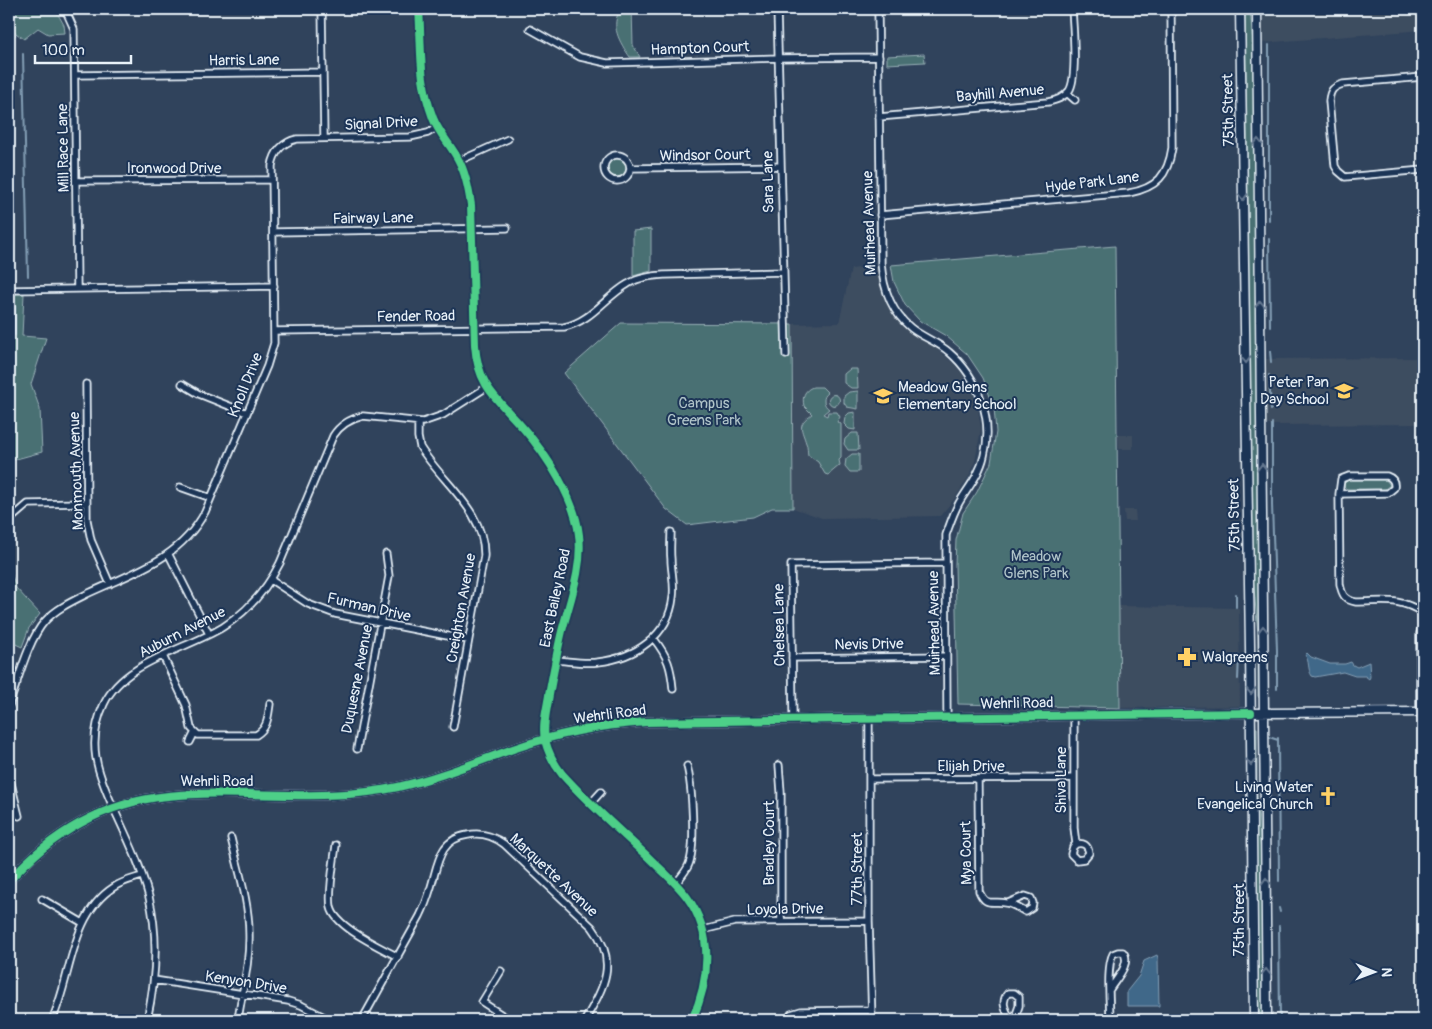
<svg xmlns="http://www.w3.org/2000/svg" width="1432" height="1029" viewBox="0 0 1432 1029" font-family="Pangolin,sans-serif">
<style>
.built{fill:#3e4d60}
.green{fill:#496f73;stroke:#98b0b6}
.water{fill:#416889;stroke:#849fb5}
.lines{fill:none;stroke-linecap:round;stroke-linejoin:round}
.stream{stroke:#849fb5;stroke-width:2}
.minor-casing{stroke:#e8f1f8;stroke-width:9}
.tertiary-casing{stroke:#e8f1f8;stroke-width:11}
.secondary-casing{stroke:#e8f1f8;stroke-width:11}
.minor{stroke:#1d3557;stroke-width:5.5}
.tertiary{stroke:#1d3557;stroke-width:7}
.secondary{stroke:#1d3557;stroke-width:8}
.cycleway-casing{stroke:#1d3557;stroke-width:11}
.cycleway{stroke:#4dcf88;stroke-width:8}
.oneway{stroke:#64778f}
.labels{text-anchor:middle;stroke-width:4;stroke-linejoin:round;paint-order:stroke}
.street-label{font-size:15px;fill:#e8f1f8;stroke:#1d3557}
.poi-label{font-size:15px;fill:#e8f1f8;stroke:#1d3557;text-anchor:end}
.park-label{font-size:15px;fill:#b0c4c9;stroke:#1d3557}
</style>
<rect width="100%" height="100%" fill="#30435c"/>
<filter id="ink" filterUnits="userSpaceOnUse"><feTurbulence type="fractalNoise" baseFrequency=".02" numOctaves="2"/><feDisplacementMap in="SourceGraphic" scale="10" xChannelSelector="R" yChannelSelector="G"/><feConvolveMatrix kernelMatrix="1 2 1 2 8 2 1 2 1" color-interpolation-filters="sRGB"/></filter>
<g filter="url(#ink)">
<path class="built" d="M1262 9H1423V30L1261 43Z
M877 266 882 289 892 310 909 331 937 349 954 364 963 375 977 402 981 429 975 461 969 476 955 498 940 516 822 518 793 508 792 324 839 323 851 269Z
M1423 358V424L1266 425 1264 359Z
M1118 435H1133V449H1119Z
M1124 510H1135L1136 521H1125Z
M1118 606 1239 608 1240 706 1120 708Z"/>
<path class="green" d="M9 9H55L64 25 65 33 48 34 38 28 24 39 9 28Z
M621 9H632L633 45 640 57H630C620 43 609 25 621 9Z
M1245 9H1250L1253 43 1260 698H1259L1258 696V635L1253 575Z
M924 54 925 62 887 64V56Z
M608 168a9 9 0 1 1 18 0a9 9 0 1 1-18 0Z
M651 229V271L633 276V231Z
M1115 246 1120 708 958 704 955 564 956 540 963 513 977 492 991 463 996 432 994 407 983 378 967 354 946 336 920 321 905 305 894 282 891 265Z
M9 294H24L22 336 46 338 31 384 40 409 42 452 9 461Z
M621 323 792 324 793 508H772L753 517 687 525 666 509 564 373Z
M850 369H857L858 388H851L844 383V374Z
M813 387H822L828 393C822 397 823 405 829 409L823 414 827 416 828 412H837L840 417 837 422 841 424V458L839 460 840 465 828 475 825 474 818 462 808 455C807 451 808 446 806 443 802 429 796 425 812 414L804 406C802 397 804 390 813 387Z
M858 391V409L847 407 844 403V396L849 392Z
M828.5 400a5.5 5.5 0 1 1 11 0a5.5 5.5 0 1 1-11 0Z
M855 412V430L849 429 844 424 845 417 849 413Z
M852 433H858L859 450H848L844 444 845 439Z
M852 454H859V472H850L845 466 846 459Z
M1348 480H1386L1390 485 1385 489H1347L1344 487V484Z
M9 572H11L16 588 40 614 29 628 22 647 9 641Z
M1255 728H1257V796L1261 854 1263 1020H1260L1257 984Z"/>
<path class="water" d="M1307 653 1311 657 1330 664H1345L1351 662 1353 665 1357 667 1369 662 1370 677 1369 679 1365 676H1355L1343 672 1315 677 1312 676C1307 669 1310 661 1305 655Z
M1157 955 1158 958 1159 1006H1127V991L1139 976 1144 961Z"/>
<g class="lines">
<path class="stream" d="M9 31 15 35
M1269 45V220
M23 54 28 276
M1269 239 1270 326
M15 307V335
M1270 351 1271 362
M1269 375 1271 410
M1272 423V505L1277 650V689
M1236 594V607
M1238 679 1239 656
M1269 737 1278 740
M1278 738 1279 881
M1279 908 1280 912
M1279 926 1280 1020"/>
<g class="minor-casing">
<path id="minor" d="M65 9 74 29 77 289
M322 9 324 138
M419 9C422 50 418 78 433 118 439 134 452 146 459 161 466 174 469 191 471 205L475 345C478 388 498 399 523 428 547 455 575 499 579 535 583 567 570 600 562 631 557 652 553 674 549 695 547 709 542 725 545 740 548 752 554 764 562 774 588 803 618 829 647 856 660 869 676 882 687 897 714 934 710 980 692 1020
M777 9 786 355
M878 9 881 263C883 287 891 312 911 328 922 337 938 342 949 352 978 377 994 419 984 456 980 474 968 488 959 503 953 514 950 524 946 535L947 717
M530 29 580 57 607 63 778 58 879 57
M75 75 323 72
M1423 77 1343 84C1333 87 1330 90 1329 101L1335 166 1338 171 1345 177 1423 170
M1067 93 1075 100
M879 117 1048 102C1057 100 1063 98 1069 91 1078 78 1073 26 1072 9
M604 168a13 13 0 1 1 26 0a13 13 0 1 1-26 0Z
M459 161 508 139
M630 168 780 166
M76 181 272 180
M880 215 1129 193C1157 188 1168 175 1172 148L1171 9
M273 232 507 228
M9 290 274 286
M274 331 564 327C592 321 605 297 628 284 639 277 653 276 665 275L783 272
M86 384 87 520 91 540 110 584
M182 384 199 394 247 413
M418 423V437L420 447C442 483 485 510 484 556L453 727
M180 487 211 498
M1339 494 1388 493 1394 488C1395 482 1393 478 1387 476H1349L1341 479 1339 494 1340 584C1342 595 1345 600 1356 602 1384 602 1399 597 1423 613
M13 517 28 504 86 503
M169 555 209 634
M271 580 308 604 335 614 468 640
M654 639C668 657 671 667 673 689
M163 656 186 705 191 728 198 735H256C268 728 268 717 270 704
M792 658 946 656
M556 660C570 661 584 664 598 662 635 658 669 636 673 597 675 584 671 571 671 559 670 550 671 541 671 532
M9 680 17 683
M9 705C18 681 28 640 45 621 57 608 73 601 89 593 134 572 180 559 205 512L267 366 274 343 272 166C274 152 283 142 297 139L410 137 428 133 438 127
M1420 712V633L1423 621
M1074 716V828L1076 844 1073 847 1071 854 1077 860 1084 859 1089 853C1088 845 1083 842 1076 844
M869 718V921L872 1020
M793 719 791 565 945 563
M190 742 194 734
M357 749 389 576 386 554
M779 765 781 792V921
M9 775 19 816
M869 779 1074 778
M978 779 979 891C986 908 992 900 1006 903 1013 904 1020 909 1026 912L1032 908 1033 903 1031 898 1025 896 1008 903
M591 803 601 792
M231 838C238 869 249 901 249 933 250 962 242 992 238 1020
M336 845C334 862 328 892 331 907 335 927 380 947 398 957
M675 884C680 878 686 872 689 864 696 846 692 785 687 766
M42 899 83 923
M703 930 735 922 869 921
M501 971 482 1002 510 1020
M154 980 288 1001 301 1005 330 1020
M1110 989C1116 979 1132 963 1123 952H1118L1113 954C1106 966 1110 1004 1110 1020
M9 1015 13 1020
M52 1020C72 977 70 915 114 887 123 881 133 879 142 876
M147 1020C156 979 159 938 149 897 141 866 127 837 114 809 97 772 86 743 104 704 124 661 186 650 223 627 248 611 267 589 280 563L333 436C340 425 350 419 363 416L423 422 443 415 487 387
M362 1020 420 916C425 906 428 897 431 887 438 864 439 839 468 835 482 832 493 836 504 844L592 927C619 962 604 987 585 1020
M788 1020 791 1014 801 1011 871 1010
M1011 1020C1006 1011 1000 1002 1008 993H1014L1019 997V1006L1014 1020"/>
</g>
<g class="tertiary-casing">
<path id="tertiary" d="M9 881C50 834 105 802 168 796 245 788 320 804 398 787 438 778 474 763 513 749 556 734 600 725 646 722L1251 713"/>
</g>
<g class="secondary-casing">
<path id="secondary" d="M1240 9 1250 646 1254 1020
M1257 9 1267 1020
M1251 713 1423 712"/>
</g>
<use href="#minor" class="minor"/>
<use href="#tertiary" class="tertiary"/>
<use href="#secondary" class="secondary"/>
<g class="cycleway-casing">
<path id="cycleway" d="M419 9C422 50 418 78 433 118 439 134 452 146 459 161 466 174 469 191 471 205L475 345C478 388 498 399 523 428 547 455 575 499 579 535 583 567 570 600 562 631 557 652 553 674 549 695 547 709 542 725 545 740 548 752 554 764 562 774 588 803 618 829 647 856 660 869 676 882 687 897 714 934 710 980 692 1020
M9 881C50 834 105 802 168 796 245 788 320 804 398 787 438 778 474 763 513 749 556 734 600 725 646 722L1251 713"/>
</g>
<use href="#cycleway" class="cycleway"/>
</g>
<defs><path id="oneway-chevron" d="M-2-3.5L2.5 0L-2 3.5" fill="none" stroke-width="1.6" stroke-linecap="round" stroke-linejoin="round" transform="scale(1.25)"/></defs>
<g class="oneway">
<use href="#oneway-chevron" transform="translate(1258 142) rotate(-91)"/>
<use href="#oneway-chevron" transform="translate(1243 197) rotate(89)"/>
<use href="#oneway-chevron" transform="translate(1260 304) rotate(-91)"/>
<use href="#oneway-chevron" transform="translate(1246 360) rotate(89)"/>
<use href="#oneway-chevron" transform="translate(1262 467) rotate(-91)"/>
<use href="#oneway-chevron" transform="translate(1263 629) rotate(-91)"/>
<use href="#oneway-chevron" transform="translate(1251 691) rotate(89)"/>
<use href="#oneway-chevron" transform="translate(1251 762) rotate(89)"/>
<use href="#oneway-chevron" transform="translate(1266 881) rotate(-91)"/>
<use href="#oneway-chevron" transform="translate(1266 972) rotate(-90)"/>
</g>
</g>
<defs>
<g id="school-bare" transform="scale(1.5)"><path d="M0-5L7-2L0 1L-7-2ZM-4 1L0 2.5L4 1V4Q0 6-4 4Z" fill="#ffd166" stroke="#1d3557" stroke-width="2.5" paint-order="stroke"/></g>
<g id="pharmacy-bare" transform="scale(1.5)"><path d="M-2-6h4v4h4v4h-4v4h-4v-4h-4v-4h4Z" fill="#ffd166" stroke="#1d3557" stroke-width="2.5" paint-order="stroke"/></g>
<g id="church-bare" transform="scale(1.5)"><path d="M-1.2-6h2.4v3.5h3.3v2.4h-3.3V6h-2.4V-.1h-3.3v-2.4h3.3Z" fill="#ffd166" stroke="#1d3557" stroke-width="2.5" paint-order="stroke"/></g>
</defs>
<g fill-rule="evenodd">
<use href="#school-bare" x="1344" y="391"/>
<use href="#school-bare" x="883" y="396"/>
<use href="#pharmacy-bare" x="1187" y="657"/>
<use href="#church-bare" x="1328" y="796"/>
</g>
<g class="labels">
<g class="street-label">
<text transform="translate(700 48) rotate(-2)" y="5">Hampton Court</text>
<text transform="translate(244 60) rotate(-1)" y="5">Harris Lane</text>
<text transform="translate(1000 93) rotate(-5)" y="5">Bayhill Avenue</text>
<text transform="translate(1228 110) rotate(-91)" y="5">75th Street</text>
<text transform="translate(381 123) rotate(-3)" y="5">Signal Drive</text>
<text transform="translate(63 148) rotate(-91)" y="5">Mill Race Lane</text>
<text transform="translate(705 155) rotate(-1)" y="5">Windsor Court</text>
<text x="174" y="173">Ironwood Drive</text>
<text transform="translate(768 182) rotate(-91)" y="5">Sara Lane</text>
<text transform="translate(1092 182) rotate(-7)" y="5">Hyde Park Lane</text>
<text transform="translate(373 218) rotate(-1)" y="5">Fairway Lane</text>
<text transform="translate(869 223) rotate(-92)" y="5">Muirhead Avenue</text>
<text transform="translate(416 316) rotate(-1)" y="5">Fender Road</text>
<text transform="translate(245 385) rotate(-68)" y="5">Knoll Drive</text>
<text transform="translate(76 471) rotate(-92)" y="5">Monmouth Avenue</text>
<text transform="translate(1234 515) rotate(-91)" y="5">75th Street</text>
<text transform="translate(555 598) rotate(-78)" y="5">East Bailey Road</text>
<text transform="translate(369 607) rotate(13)" y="5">Furman Drive</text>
<text transform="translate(461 608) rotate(-80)" y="5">Creighton Avenue</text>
<text transform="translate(934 623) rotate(-91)" y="5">Muirhead Avenue</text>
<text transform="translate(779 625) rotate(-91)" y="5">Chelsea Lane</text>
<text transform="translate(182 632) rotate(-27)" y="5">Auburn Avenue</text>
<text transform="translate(869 644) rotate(-1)" y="5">Nevis Drive</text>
<text transform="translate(357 679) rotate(-79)" y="5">Duquesne Avenue</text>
<text transform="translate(1017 703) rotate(-1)" y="5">Wehrli Road</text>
<text transform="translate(610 714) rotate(-7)" y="5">Wehrli Road</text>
<text x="971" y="771">Elijah Drive</text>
<text transform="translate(1061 780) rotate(-90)" y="5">Shiva Lane</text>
<text x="217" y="786">Wehrli Road</text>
<text transform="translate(769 843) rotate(-90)" y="5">Bradley Court</text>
<text transform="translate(966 853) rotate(-91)" y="5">Mya Court</text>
<text transform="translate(857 869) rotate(-90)" y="5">77th Street</text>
<text transform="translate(554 875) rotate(43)" y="5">Marquette Avenue</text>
<text transform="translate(785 909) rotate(-1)" y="5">Loyola Drive</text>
<text transform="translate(1239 920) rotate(-90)" y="5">75th Street</text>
<text transform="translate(246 982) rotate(9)" y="5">Kenyon Drive</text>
</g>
<g class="poi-label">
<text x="1329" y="387">Peter Pan<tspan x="1329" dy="17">Day School</tspan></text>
<text x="898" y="392" text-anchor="start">Meadow Glens<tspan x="898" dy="17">Elementary School</tspan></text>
<text x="1202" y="662" text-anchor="start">Walgreens</text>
<text x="1313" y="792">Living Water<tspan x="1313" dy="17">Evangelical Church</tspan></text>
</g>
<g class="park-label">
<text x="704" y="408">Campus<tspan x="704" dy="17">Greens Park</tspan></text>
<text x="1036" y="561">Meadow<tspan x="1036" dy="17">Glens Park</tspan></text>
</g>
</g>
<rect width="1432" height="1029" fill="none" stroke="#1d3557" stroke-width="30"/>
<rect x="15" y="15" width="1402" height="999" fill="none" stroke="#e8f1f8" stroke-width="2" filter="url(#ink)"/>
<g transform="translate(1374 972) rotate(91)" stroke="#1d3557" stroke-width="4" paint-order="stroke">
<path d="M0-4L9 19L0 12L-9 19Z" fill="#e8f1f8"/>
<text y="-8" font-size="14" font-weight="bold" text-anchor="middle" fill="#e8f1f8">N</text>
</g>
<path d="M35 55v8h96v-8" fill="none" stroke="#e8f1f8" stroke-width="2.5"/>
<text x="42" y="55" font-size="15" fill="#e8f1f8" stroke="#1d3557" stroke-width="4" paint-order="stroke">100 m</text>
</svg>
